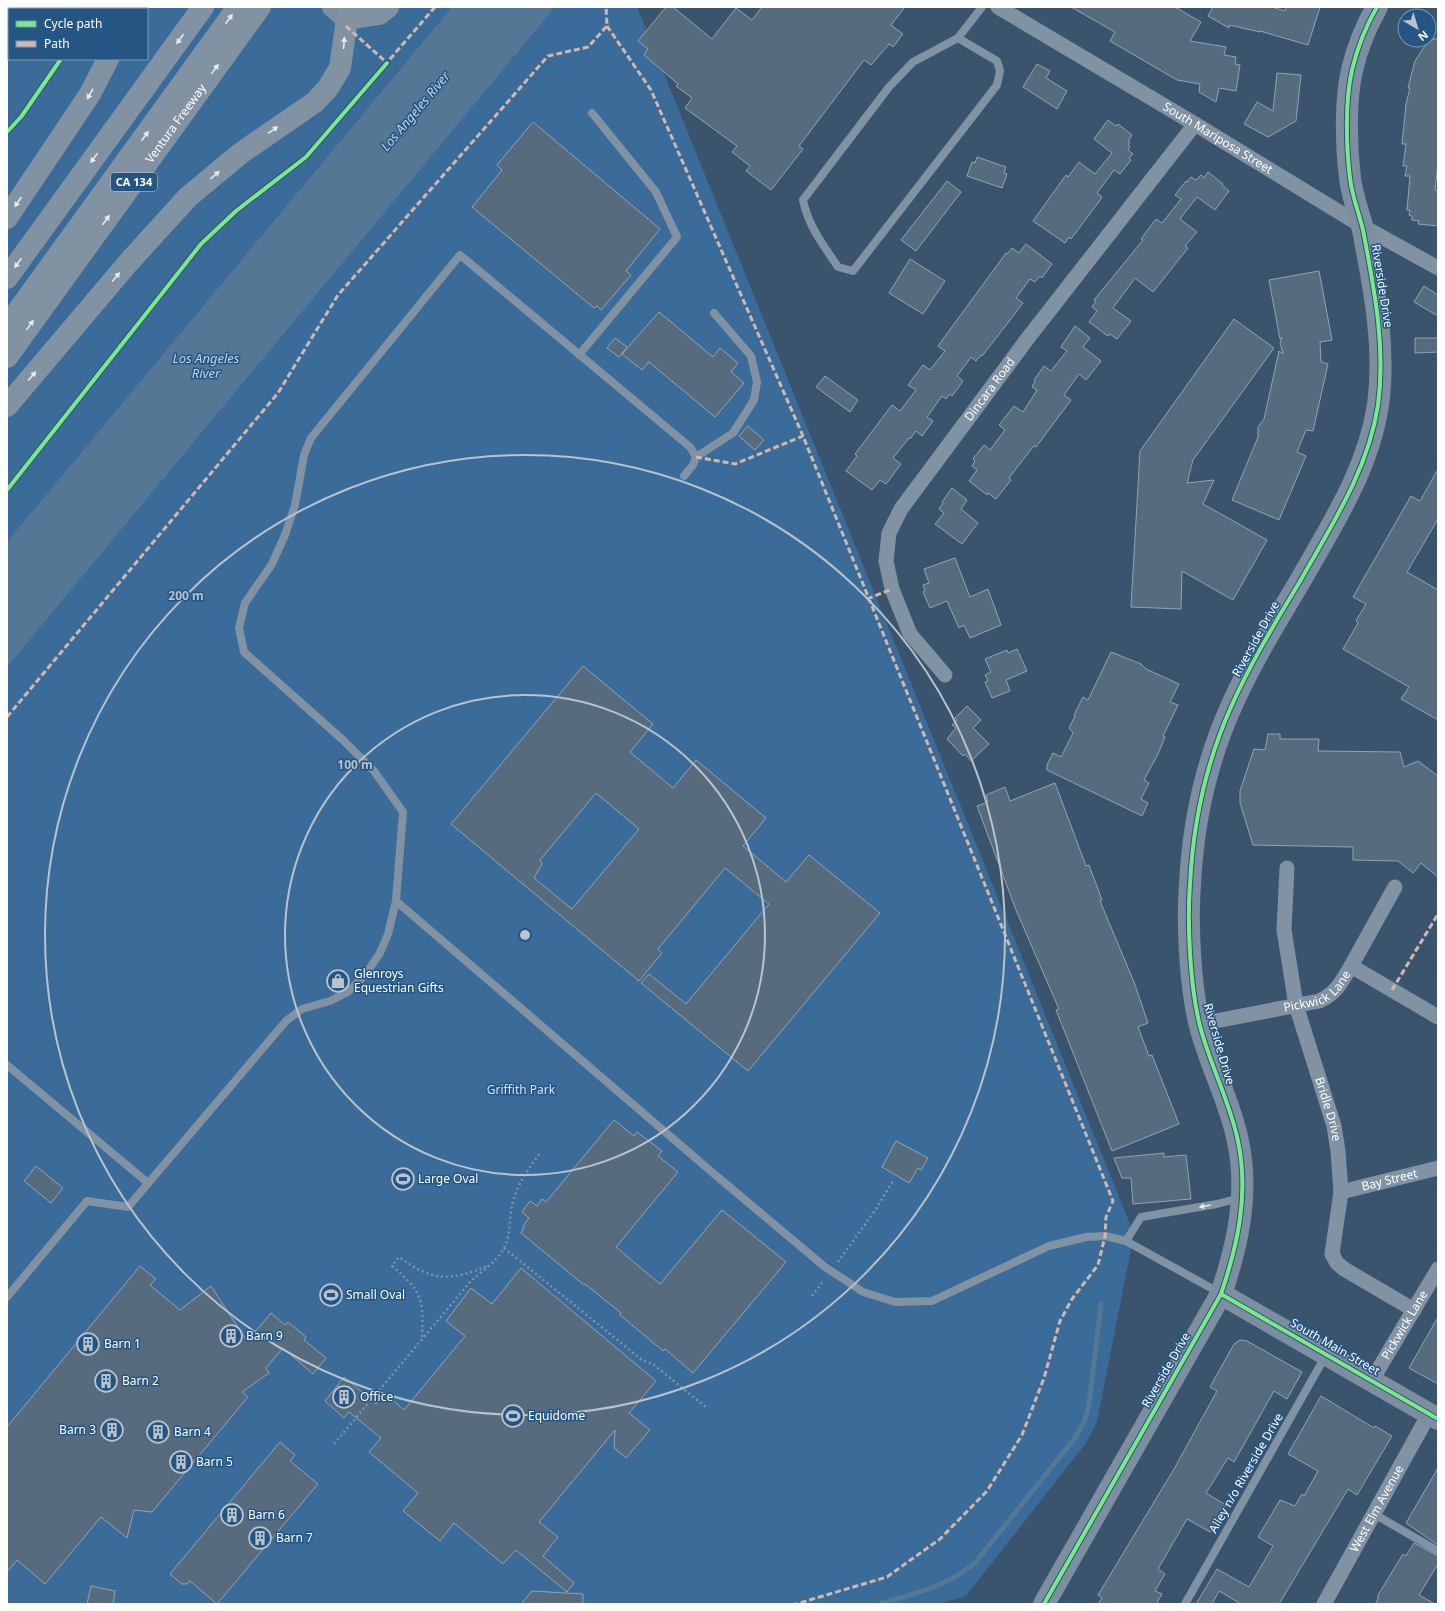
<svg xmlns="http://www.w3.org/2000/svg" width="1445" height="1611" viewBox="0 0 1445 1611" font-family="'Noto Sans',sans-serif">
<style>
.green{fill:#3a6b99;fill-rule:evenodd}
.water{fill:#557796}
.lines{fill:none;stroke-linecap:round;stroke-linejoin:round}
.stream{stroke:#557796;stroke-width:5}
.building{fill:#566b7e;stroke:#94a3b2;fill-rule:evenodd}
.path{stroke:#8192a3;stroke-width:2.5;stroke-dasharray:2 3;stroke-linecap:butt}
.lane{stroke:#8192a3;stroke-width:8}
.street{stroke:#8192a3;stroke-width:15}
.secondary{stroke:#7c8e9f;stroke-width:22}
.highway{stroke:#8192a3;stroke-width:22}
.quiet{stroke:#d1b7ad;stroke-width:3;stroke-dasharray:6 3;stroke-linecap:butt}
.cycleway-casing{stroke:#255583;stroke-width:6}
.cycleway{stroke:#7ce984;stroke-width:4}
.oneway{fill:#e6e9ed}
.ring{fill:none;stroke:#bac3cc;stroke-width:2}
.labels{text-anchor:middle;stroke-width:3;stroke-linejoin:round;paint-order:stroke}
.shield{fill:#255583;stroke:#beccda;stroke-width:1}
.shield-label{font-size:11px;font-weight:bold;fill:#fff}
.street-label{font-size:12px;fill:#fff;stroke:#255583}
.poi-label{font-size:12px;fill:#fff;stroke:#255583;text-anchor:start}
.park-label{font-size:12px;fill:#d1e4f6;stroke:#255583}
.water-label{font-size:13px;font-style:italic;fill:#b9d6ef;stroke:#255583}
.centre{fill:#bac3cc;stroke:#255583;stroke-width:2}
.ring-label{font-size:12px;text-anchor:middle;font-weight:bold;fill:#bac3cc;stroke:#255583;stroke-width:3;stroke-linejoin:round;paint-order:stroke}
</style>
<rect width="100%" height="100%" fill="#3b546d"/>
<path class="green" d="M7 7H637L1134 1234 1097 1422 1086 1443 966 1596 938 1604H7ZM9 9H147V59H9Z"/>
<path class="water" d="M452 7H555L7 667V542Z"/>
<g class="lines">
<path class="stream" d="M880 1604C915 1593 946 1587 975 1563L1075 1438 1085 1420 1089 1404 1101 1304"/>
</g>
<path class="building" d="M666 7H673L712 39 736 8 752 20 762 7H905L891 25 903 34 893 47 889 44 871 65 864 60 799 146 803 149 771 190 746 171 750 166 732 152 737 146 685 108 692 98 676 86 678 84 644 55 648 49 638 41Z
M1071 7H1175L1201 22 1190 41 1226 47 1224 55 1236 57 1235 64 1240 65 1236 91 1219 88 1216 102 1199 92 1200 84 1177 80 1110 41 1115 32Z
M1213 7H1272L1285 11 1286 7H1320L1308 45 1260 31V32L1229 25V28L1208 16Z
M1438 38V163L1435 190 1438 191V226L1418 224 1419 221 1412 220V216L1409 215 1410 210H1407L1410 176H1405L1407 166H1403L1406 144H1402L1406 104 1410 88H1408L1415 61 1428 41Z
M1037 64 1050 71 1046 78 1067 91 1057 109 1023 87Z
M1277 73 1301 75 1296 121 1268 137 1244 124 1257 102 1273 111Z
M1108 120 1116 126 1118 124 1132 135 1128 141 1130 142 1128 145 1130 147 1128 150 1133 154 1129 158 1131 160 1120 174 1114 170 1097 193 1102 197 1098 203 1071 239 1069 237 1065 243 1033 221 1066 175 1068 177 1079 162 1095 174 1112 153 1094 139Z
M533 122 660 229 626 271 631 275 601 310 597 306 594 308 472 207 502 170 497 165Z
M977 157 1006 167 1004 173 1007 174 1002 188 967 176 972 162 975 163Z
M1208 172 1223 184 1222 185 1229 191 1215 210 1197 197 1180 219 1197 232 1185 246 1188 248 1153 292 1135 278 1113 308 1131 321 1117 339 1110 334 1108 336 1089 322 1097 311 1092 307 1096 301 1094 300 1143 240 1141 239 1156 219 1162 223 1181 199 1175 195 1186 181 1187 182 1191 177 1196 180 1201 175 1204 178Z
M947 181 961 192 916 251 901 240Z
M1026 244 1052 264 1042 278 1040 276 1035 282 1030 279 1016 298 1023 303 1007 324 982 356 981 355 976 361 971 357 957 376 963 381 952 396 950 394 946 399 942 396 927 417 933 421 922 436 916 431 910 439 909 438 893 458 901 464 886 484 880 480 872 490 846 471 857 456 855 454 892 405 900 411 916 390 908 385 923 365 930 370 945 351 938 346 1006 253 1007 254 1012 248 1019 253Z
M910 259 945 281 923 314 889 293Z
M1319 271 1332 340 1320 342 1321 362 1328 364 1313 431 1306 430 1297 452 1306 456 1279 520 1232 500 1258 437V427L1264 419 1279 351 1283 354 1280 342 1282 337 1280 339 1269 280Z
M1424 286 1438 295V316L1414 302Z
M659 312 713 357 720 348 738 363 731 372 744 383 715 417 649 362 642 370 622 354Z
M1234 319 1274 348 1193 460 1187 483 1214 480 1203 504 1267 540 1233 600 1182 571 1181 609 1131 607 1140 451Z
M1075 326 1090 338 1083 347 1101 361 1086 380 1079 374 1064 395 1071 400 1036 447 1034 446 1029 452 1009 478 1011 480 996 499 988 493 987 495 969 481 977 470 972 466 975 461 973 459 984 445 990 450 1005 430 999 425 1014 406 1023 412 1037 390 1032 387 1035 381 1034 380 1044 366 1051 371 1067 351 1061 347Z
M615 338 627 347 619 357 607 348Z
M1415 338H1438V352L1415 353Z
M825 376 858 400 850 412 816 387Z
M748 426 764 440 755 450 739 436Z
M1438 469V519L1407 572 1438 590V720L1401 699 1409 687 1343 649 1358 623 1356 621 1366 604 1353 597 1411 496 1420 501Z
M952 488 967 500 961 509 978 523 962 544 935 524 944 513 939 509 943 503 942 502Z
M955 558 970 597 988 589 1001 625 970 638 964 625 959 628 947 601 930 608 923 592 925 591 923 585 929 583 924 569Z
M1017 649 1027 671 1006 680 1010 691 992 698 985 682 988 681 985 675 991 672 985 659 1007 650 1008 653Z
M1111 652 1141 664 1146 669 1179 684 1170 702 1178 705 1163 736 1165 737 1158 754 1144 780 1149 783 1141 799 1148 803 1142 816 1047 770V765L1053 753 1061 757 1073 733 1069 728 1075 716 1074 715 1083 697 1088 700Z
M583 666 653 724 630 752 673 788 696 760 766 818 743 846 786 882 809 855 880 913 748 1071 641 983 649 974 686 1004 769 904 725 868 658 949 662 953 639 981 451 824ZM596 793 639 829 572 909 534 878 542 864 540 860Z
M967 706 981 720 973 728 989 744 971 761 965 754 963 756 947 739 956 728 952 725 957 720 955 718Z
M1268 734H1280V739H1319L1318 751 1400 752 1404 767 1418 761 1438 776V877L1421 863 1413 873 1398 861 1353 860V847L1253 845 1240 803V791L1254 749 1265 750Z
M1055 783 1086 866 1089 865 1102 900 1100 901 1134 982 1148 1023 1138 1027 1149 1056 1152 1055 1179 1124 1112 1151 1056 1010 1059 1009 1016 910 977 806 988 802 986 795 1005 787 1010 801Z
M614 1120 634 1136 637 1132 662 1151 658 1156 678 1172 616 1247 660 1284 722 1210 786 1262 693 1373 665 1349 663 1351 620 1315 621 1313 585 1284 584 1285 521 1233 524 1227 523 1226 529 1218 522 1212 530 1201 537 1206 542 1199 546 1202Z
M896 1141 928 1158 921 1170 918 1168 909 1183 882 1167Z
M1164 1153V1157L1186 1155 1191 1199 1133 1204 1131 1178H1122L1114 1158Z
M36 1166 63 1188 51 1203 24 1181Z
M140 1266 156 1279 150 1285 180 1310 211 1286 247 1341 271 1313 285 1325 288 1322 306 1337 304 1340 326 1358 313 1374 283 1348 266 1368 269 1373 242 1392 248 1397 152 1512 134 1510 127 1538 101 1517 45 1584 17 1560 7 1572V1427Z
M521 1268 656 1381 629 1413 650 1430 626 1458 614 1448 615 1430 539 1522 558 1537 543 1556 574 1583 567 1592 516 1550 503 1564 454 1523 440 1541 403 1511 418 1493 369 1452 381 1438 349 1412 344 1418 325 1401 344 1377 376 1404 385 1393 404 1410 465 1336 446 1321 471 1288 492 1304Z
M1438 1317V1384L1409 1368Z
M1240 1340 1247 1341 1302 1372 1287 1399 1274 1391 1234 1462 1228 1458 1206 1493 1226 1505 1210 1532 1187 1519 1158 1569 1165 1574 1155 1591 1162 1594 1156 1604H1098L1102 1598 1098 1595 1174 1469 1217 1391 1210 1387 1234 1344Z
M1321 1396 1374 1428 1375 1426 1392 1436 1357 1495 1348 1489 1279 1604H1241L1219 1591 1212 1604H1196L1217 1569 1249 1587 1273 1546 1258 1537 1280 1500 1295 1506 1302 1494 1304 1496 1318 1471 1288 1454Z
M280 1442 295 1455 290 1461 318 1484 217 1604 190 1581 187 1584H182L170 1574Z
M1438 1468V1545L1406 1523Z
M1414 1543 1438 1556V1564L1419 1595 1435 1604H1375L1378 1599V1595L1403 1554 1406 1556Z
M91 1586 115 1591 113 1604H87Z
M532 1591 583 1594V1604H521Z"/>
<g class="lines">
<path class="path" d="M504 1248 642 1360 654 1365 707 1408
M838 1262 876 1209 894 1179
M812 1296 824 1280
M422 1337C424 1299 421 1290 392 1266L399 1257C432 1281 449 1282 487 1266
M334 1444 471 1281C482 1271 497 1261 504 1248 511 1235 509 1219 512 1206 516 1185 529 1168 541 1152"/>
<path class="lane" d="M958 38 997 61 1000 71 997 85 853 271 838 267C824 246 808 226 803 200L889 87 913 62 958 38 982 7
M579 355 677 237 656 192 592 113
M696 457 733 433 754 400 757 382 751 356 714 313
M684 476 693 465 696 457 690 447 460 255 311 438 304 455 295 505 285 535 272 564 245 603 239 628 244 652 344 741 374 771 403 812 396 901 713 1173 825 1267 863 1292 895 1302 932 1301 1049 1246 1086 1237 1105 1236 1126 1241 1220 1293
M7 1065 148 1183
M1126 1241 1141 1217 1217 1204 1240 1198
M7 1297 87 1201 128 1207 286 1021 302 1009 330 1001 348 992 365 975 380 953 388 934 396 901
M1374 1514 1438 1551
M1185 1604 1326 1355"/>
<g class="street">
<path id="s1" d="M998 7 1195 124 1362 226 1438 268"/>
<path id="s2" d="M945 675 910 634 892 589 886 561 889 533 901 509 1028 338 1195 124"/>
<path id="s3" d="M1287 868 1284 930 1296 1005 1334 1126 1338 1151 1341 1192 1332 1254 1337 1263 1344 1269 1414 1310"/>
<path d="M1351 966 1395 887"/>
<path id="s4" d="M1200 1024 1319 1001C1336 994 1342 981 1351 966L1438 1017"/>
<path id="s5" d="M1341 1192 1438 1168"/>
<path id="s6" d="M1372 1380 1438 1269"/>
<path id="s7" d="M1324 1604 1429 1414"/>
</g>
<path class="secondary" d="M333 7 347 19
M1221 1294 1438 1419
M1044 1604 1221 1294C1238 1244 1249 1194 1238 1141 1230 1102 1210 1065 1200 1026 1190 987 1187 924 1190 884 1193 824 1206 763 1231 707 1250 664 1275 623 1299 583 1331 526 1368 471 1378 405 1386 346 1374 288 1363 230 1359 213 1352 196 1350 178 1346 146 1345 101 1352 70 1357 49 1366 26 1377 7"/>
<g class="highway">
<path d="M131 9V7"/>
<path d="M7 218 90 94 108 59"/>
<path d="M7 278 203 7"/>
<path d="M7 326 238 7"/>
<path id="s8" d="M7 357 260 7"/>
<path d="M7 406 128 263 188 197 241 153 315 102 328 88 340 68 347 19 379 14 388 7"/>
</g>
<path class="quiet" d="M90 9 91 7
M346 26 387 63
M607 26 651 90 803 436 1113 1201 1106 1217 1105 1236 1098 1265 1072 1299 1060 1321 1044 1378 1022 1435 987 1491 940 1539 887 1577 796 1604
M384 66 435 7
M696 457 735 464 803 436
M867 599 892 589
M7 717 278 393 338 295 548 56 588 47 607 26 606 7
M1392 990 1438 914"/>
<g class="cycleway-casing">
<path id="cycleway" d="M7 132 21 117 61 59
M7 490 201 244 236 211 306 157 387 63
M1221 1294 1438 1419
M1044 1604 1221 1294C1238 1244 1249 1194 1238 1141 1230 1102 1210 1065 1200 1026 1190 987 1187 924 1190 884 1193 824 1206 763 1231 707 1250 664 1275 623 1299 583 1331 526 1368 471 1378 405 1386 346 1374 288 1363 230 1359 213 1352 196 1350 178 1346 146 1345 101 1352 70 1357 49 1366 26 1377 7"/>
</g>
<use href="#cycleway" class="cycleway"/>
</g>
<defs><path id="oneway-solid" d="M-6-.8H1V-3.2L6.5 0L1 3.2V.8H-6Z"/></defs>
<g class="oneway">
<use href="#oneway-solid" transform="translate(229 19) rotate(-54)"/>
<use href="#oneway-solid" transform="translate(180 39) rotate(126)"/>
<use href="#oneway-solid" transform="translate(344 43) rotate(-86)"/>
<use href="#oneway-solid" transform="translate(215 69) rotate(-54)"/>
<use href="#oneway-solid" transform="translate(90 94) rotate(120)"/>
<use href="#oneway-solid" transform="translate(273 130) rotate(-34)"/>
<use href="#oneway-solid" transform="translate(145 136) rotate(-54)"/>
<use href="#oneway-solid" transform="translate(94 158) rotate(126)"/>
<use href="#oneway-solid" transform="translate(215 175) rotate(-40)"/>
<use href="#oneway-solid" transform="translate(18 202) rotate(124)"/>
<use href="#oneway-solid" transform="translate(106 220) rotate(-54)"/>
<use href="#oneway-solid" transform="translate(18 263) rotate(126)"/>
<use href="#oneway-solid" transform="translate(116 277) rotate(-50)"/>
<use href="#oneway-solid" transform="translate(30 325) rotate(-54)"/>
<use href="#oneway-solid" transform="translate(32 376) rotate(-50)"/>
<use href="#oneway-solid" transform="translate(1205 1206) rotate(170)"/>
</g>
<g class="ring">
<circle cx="525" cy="935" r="240"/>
<circle cx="525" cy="935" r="480"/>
</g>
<defs>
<g id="shop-ring" transform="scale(1.15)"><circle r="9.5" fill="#255583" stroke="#bac3cc" stroke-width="1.5"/><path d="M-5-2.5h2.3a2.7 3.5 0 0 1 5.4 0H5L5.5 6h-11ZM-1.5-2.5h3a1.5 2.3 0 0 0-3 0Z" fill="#bac3cc"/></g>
<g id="stadium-ring" transform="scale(1.15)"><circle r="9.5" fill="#255583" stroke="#bac3cc" stroke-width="1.5"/><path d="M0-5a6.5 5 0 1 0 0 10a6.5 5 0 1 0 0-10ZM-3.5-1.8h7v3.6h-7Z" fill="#bac3cc"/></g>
<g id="building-ring" transform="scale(1.15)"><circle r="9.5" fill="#255583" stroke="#bac3cc" stroke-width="1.5"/><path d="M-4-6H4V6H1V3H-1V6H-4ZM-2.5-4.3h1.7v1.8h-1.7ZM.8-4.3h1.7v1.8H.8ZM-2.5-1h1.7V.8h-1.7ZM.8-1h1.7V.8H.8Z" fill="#bac3cc"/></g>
</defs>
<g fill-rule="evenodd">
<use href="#shop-ring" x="338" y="981"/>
<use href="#stadium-ring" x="403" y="1179"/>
<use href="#stadium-ring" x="331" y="1295"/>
<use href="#building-ring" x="231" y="1336"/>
<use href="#building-ring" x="88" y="1344"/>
<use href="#building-ring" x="106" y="1381"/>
<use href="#building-ring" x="344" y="1397"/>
<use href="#stadium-ring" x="513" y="1416"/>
<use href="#building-ring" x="112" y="1430"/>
<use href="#building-ring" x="158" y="1432"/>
<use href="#building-ring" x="181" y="1462"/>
<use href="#building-ring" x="232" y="1515"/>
<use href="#building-ring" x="260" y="1538"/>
</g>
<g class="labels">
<rect class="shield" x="111" y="173" width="46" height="18" rx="3"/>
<g class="shield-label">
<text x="134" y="186">CA 134</text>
</g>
<g class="street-label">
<text dy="4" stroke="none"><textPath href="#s8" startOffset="288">Ventura Freeway</textPath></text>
<text dy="4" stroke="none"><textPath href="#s1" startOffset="256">South Mariposa Street</textPath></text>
<text transform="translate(1382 286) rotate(81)" y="4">Riverside Drive</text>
<text dy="4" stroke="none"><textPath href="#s2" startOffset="335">Dincara Road</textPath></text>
<text transform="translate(1256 639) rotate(-61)" y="4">Riverside Drive</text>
<text dy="4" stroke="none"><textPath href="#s4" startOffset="124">Pickwick Lane</textPath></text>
<text transform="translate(1219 1044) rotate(74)" y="4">Riverside Drive</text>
<text dy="4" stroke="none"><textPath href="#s3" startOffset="247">Bridle Drive</textPath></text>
<text dy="4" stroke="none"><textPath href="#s5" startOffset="50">Bay Street</textPath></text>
<text dy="4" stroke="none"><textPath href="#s6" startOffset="64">Pickwick Lane</textPath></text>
<text transform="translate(1335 1347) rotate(30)" y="4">South Main Street</text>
<text transform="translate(1166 1370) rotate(-60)" y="4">Riverside Drive</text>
<text transform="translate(1246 1473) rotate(-60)" y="4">Alley n/o Riverside Drive</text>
<text dy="4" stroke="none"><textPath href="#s7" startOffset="109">West Elm Avenue</textPath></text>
</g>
<g class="poi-label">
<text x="354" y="978">Glenroys<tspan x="354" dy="14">Equestrian Gifts</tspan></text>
<text x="418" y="1183">Large Oval</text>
<text x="346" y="1299">Small Oval</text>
<text x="246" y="1340">Barn 9</text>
<text x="104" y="1348">Barn 1</text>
<text x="122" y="1385">Barn 2</text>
<text x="360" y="1401">Office</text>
<text x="528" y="1420">Equidome</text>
<text x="96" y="1434" text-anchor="end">Barn 3</text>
<text x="174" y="1436">Barn 4</text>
<text x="196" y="1466">Barn 5</text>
<text x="248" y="1519">Barn 6</text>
<text x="276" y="1542">Barn 7</text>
</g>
<g class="park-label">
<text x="521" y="1094">Griffith Park</text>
</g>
<g class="water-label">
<text transform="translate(415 111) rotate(-50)" y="5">Los Angeles River</text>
<text x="206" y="363">Los Angeles<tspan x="206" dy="15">River</tspan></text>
</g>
</g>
<circle cx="525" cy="935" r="6" class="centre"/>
<g class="ring-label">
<text x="186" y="600">200 m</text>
<text x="355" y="769">100 m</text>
</g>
<rect width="1445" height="1611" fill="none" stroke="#ffffff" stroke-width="16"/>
<rect x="8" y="8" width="140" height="52" fill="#255583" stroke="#7c99b5"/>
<rect x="16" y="21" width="20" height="6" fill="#7ce984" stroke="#7c99b5"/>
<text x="44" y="28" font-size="12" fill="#ffffff">Cycle path</text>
<rect x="16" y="41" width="20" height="6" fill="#d1b7ad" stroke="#7c99b5"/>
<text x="44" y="48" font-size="12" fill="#ffffff">Path</text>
<g transform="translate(1417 28) rotate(142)"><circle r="19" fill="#255583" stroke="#7c99b5"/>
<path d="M0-3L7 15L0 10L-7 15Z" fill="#bac3cc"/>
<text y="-6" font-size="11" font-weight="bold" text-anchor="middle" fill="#ffffff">N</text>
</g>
</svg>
